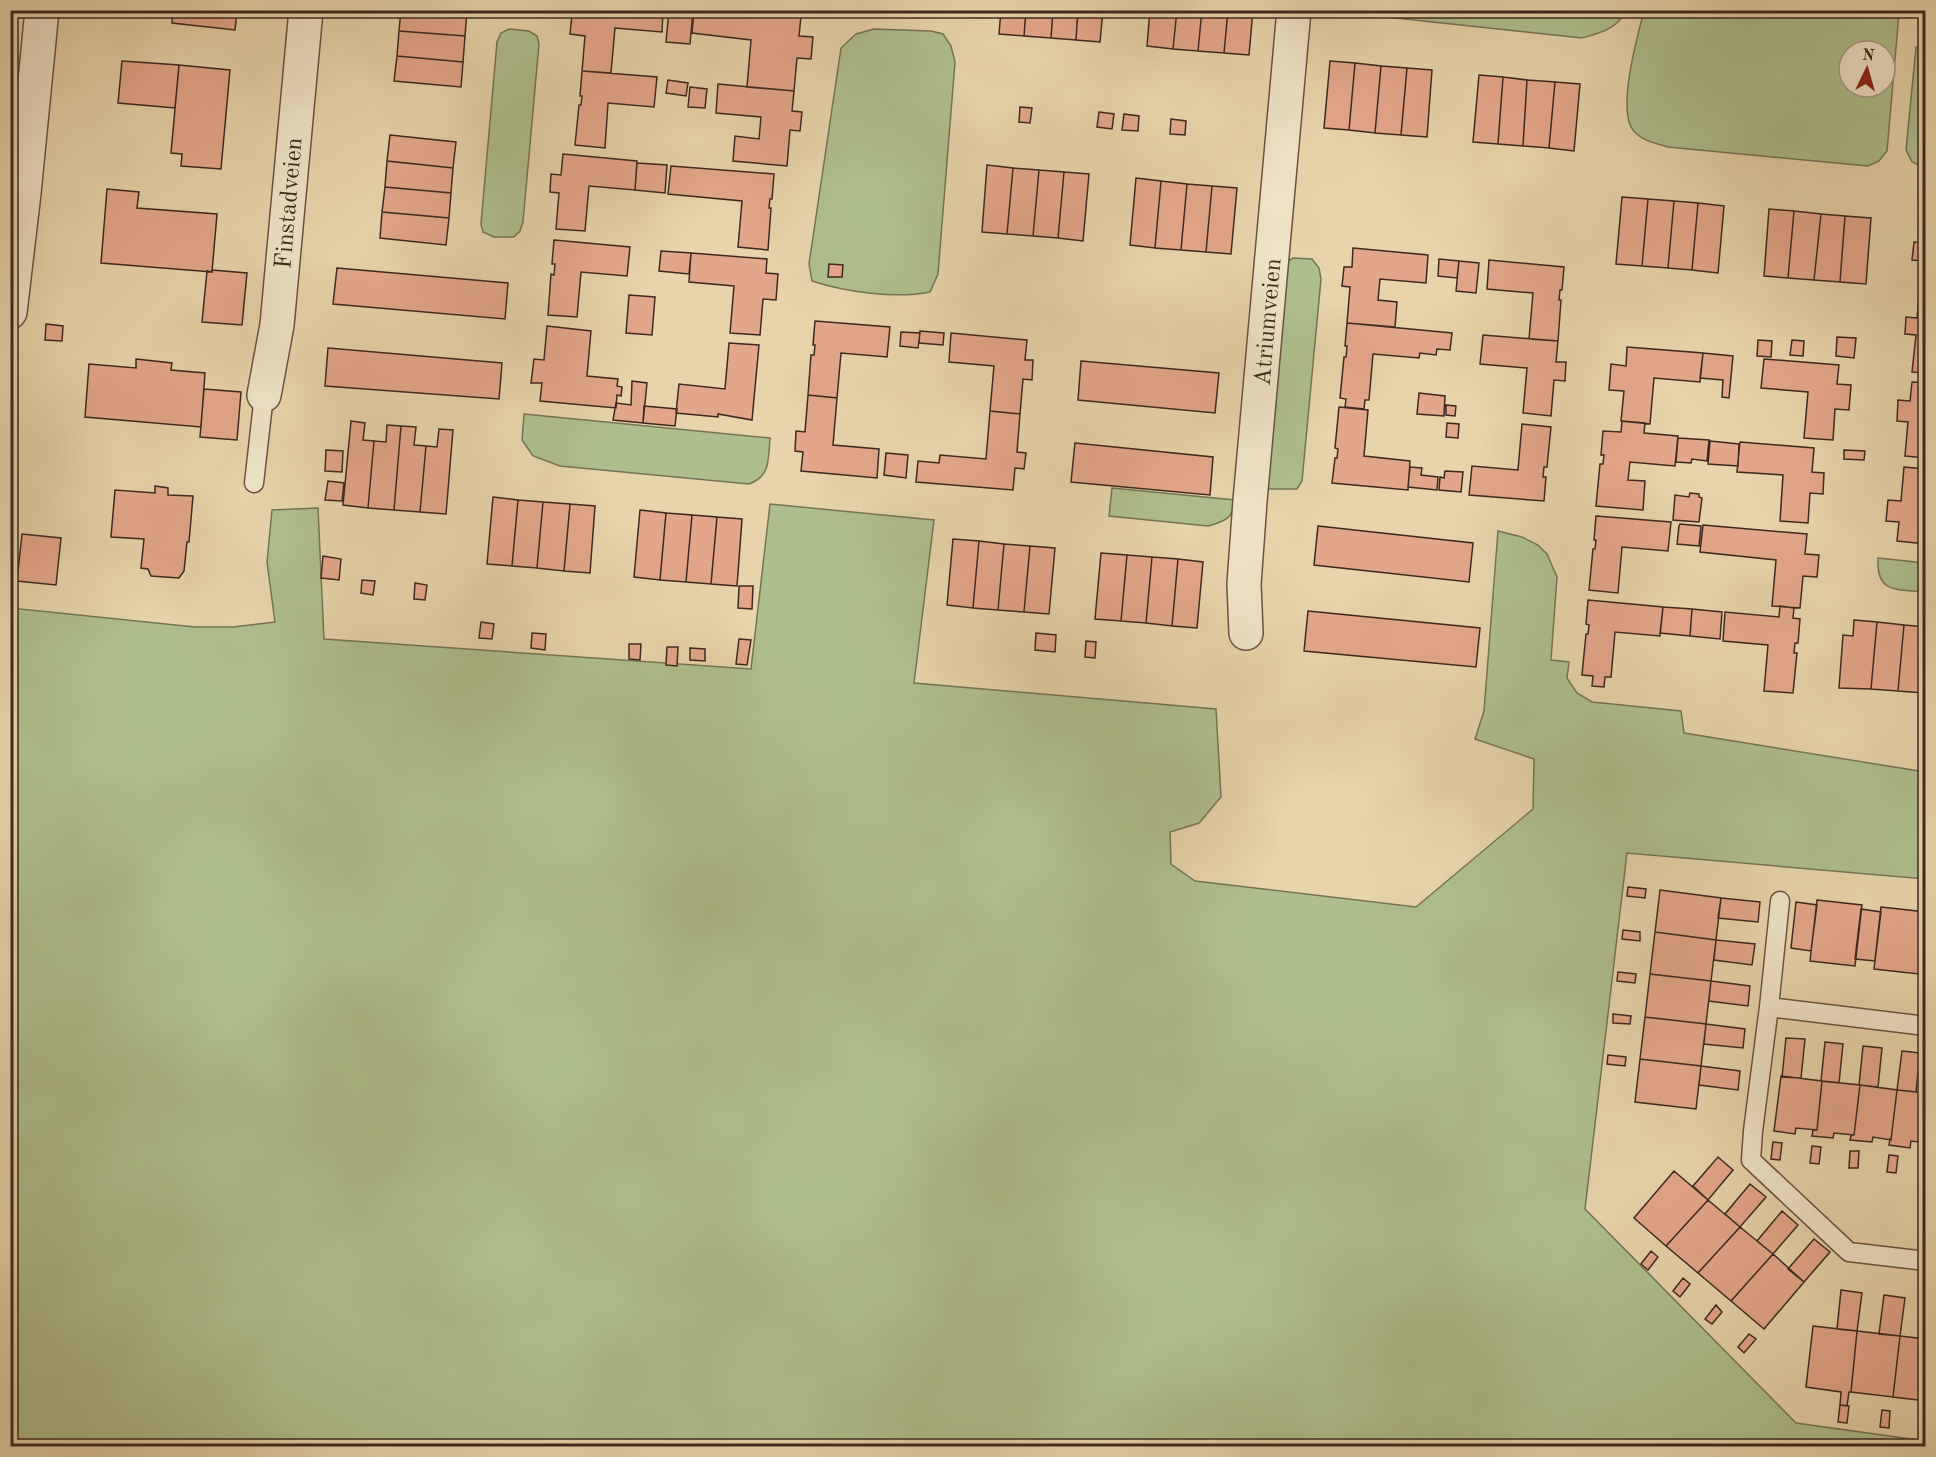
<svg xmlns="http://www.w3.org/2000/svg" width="1936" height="1457" viewBox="0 0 1936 1457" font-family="'Old Standard TT',serif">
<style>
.green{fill:#afbe8d;stroke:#767456;stroke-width:1.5;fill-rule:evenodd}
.building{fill:#e4a68a;stroke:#3d2920;stroke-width:1.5}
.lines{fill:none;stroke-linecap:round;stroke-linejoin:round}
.service-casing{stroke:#685442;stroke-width:21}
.minor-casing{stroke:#685442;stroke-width:36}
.service{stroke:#efe3c8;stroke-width:18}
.minor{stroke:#efe3c8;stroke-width:33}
.labels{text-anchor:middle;stroke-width:4.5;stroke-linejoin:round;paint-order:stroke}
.street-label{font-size:24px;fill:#3d2920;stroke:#efe3c8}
</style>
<rect width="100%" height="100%" fill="#e7d4aa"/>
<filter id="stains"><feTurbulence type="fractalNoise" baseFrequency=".00333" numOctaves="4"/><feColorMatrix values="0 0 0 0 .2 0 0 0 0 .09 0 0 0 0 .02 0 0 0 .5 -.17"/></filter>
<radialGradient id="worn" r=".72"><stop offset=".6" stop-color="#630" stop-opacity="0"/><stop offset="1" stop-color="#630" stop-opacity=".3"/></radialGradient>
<path class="green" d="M1871 10 1899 13 1887 151 1879 161 1868 166 1668 147C1655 143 1638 140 1631 127 1619 102 1637 38 1644 11ZM1849 51H1885V87H1849Z
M503 11H561V18L505 13Z
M1330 11H1626C1617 29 1600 33 1582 38Z
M509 29 529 31 537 36 539 44 523 222 520 231 514 237H494L483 232 481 224 497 42 501 33Z
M874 29 931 31 943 34 951 46 955 62 938 274 930 292C896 299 845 292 812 281L809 264 841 48 856 34Z
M1916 47 1925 48V168L1912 162 1906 150Z
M1293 258 1312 259 1319 268 1321 279 1302 481 1297 489H1269L1265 480 1285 263Z
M524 414 770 438C768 459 771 476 749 484L560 466 533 456 522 440Z
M1112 488 1235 500C1233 519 1225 521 1208 526L1109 516Z
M770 504 934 520 914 683 1216 709 1221 797 1199 823 1170 832 1171 864 1195 881 1416 907 1533 809 1534 759 1475 739 1484 711 1498 531 1522 537 1538 545 1547 554 1557 577 1551 660 1569 662 1567 678 1577 693 1592 702 1681 711 1684 733 1925 772V879L1627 853 1585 1209 1796 1423 1925 1441V1446H11V608L195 627H233L275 622 267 562 272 510 318 508 324 639 751 669Z
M1878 558 1925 563V592C1897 589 1876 594 1878 558Z"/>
<path class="building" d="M173 10H237L235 30 172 23Z
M401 10 467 11 465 36 399 31Z
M588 10H663L662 32 615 28 611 73 582 71 585 36 570 34 572 14 587 15Z
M669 10H693L690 44 666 42Z
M694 10H736L801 16 799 36 813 37 811 59 797 58 794 91 747 87 751 40 692 33Z
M1001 10H1026L1024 36 999 34Z
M1026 10H1053L1051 38 1024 36Z
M1053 10H1078L1076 40 1051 38Z
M1078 10H1103L1100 42 1076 40Z
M1150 10H1177L1173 49 1147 46Z
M1177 10H1202L1198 51 1173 49Z
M1202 10H1228L1224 53 1198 51Z
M1228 10H1253L1249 55 1224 53Z
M399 31 465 36 463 62 397 56Z
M397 56 463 62 461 87 394 81Z
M122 61 179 65 175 108 118 103Z
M1330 61 1355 63 1349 130 1324 128Z
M1355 63 1381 66 1375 133 1349 130Z
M179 65 230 70 221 169 181 166 182 154 171 153Z
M1381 66 1407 68 1401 135 1375 133Z
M1407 68 1432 70 1427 137 1401 135Z
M582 71 657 77 654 107 608 103 605 148 575 145 579 105H581L582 96H580Z
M1479 75 1503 77 1498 144 1473 142Z
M1503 77 1527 80 1523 146 1498 144Z
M668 80 688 83 686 96 666 93Z
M1527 80 1555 82 1549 148 1523 146Z
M1555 82 1580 84 1574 151 1549 148Z
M718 84 794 91 792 111 802 112 800 131 790 130 787 166 733 161 735 136 759 139 761 117 716 113Z
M690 87 707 89 705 108 688 107Z
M1020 107 1032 108 1030 123 1019 122Z
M1099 112 1114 114 1112 129 1097 127Z
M1124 114 1139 116 1138 131 1122 130Z
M1171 119 1186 121 1185 135 1170 134Z
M390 135 456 142 453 168 387 161Z
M563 154 637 161 635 190 589 186 585 231 556 229 559 193 550 192 551 174 561 175Z
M387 161 453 168 451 193 385 187Z
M637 163 667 165 665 193 635 190Z
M987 165 1013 168 1007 234 982 232Z
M671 166 774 174 772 199H770L769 208H771L768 250 738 247 742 201 668 194Z
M1013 168 1039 170 1033 236 1007 234Z
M1039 170 1064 172 1058 238 1033 236Z
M1064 172 1089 174 1083 241 1058 238Z
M1136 178 1161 181 1155 248 1130 245Z
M1161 181 1187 184 1181 250 1155 248Z
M1187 184 1212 186 1206 252 1181 250Z
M1212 186 1237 188 1231 254 1206 252Z
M385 187 451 193 449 218 382 212Z
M107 189 139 192 137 208 217 214 212 272 101 263Z
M1622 197 1648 199 1642 266 1616 264Z
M1648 199 1674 201 1668 268 1642 266Z
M1674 201 1698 203 1692 270 1668 268Z
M1698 203 1724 206 1718 273 1692 270Z
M1769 209 1794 211 1788 278 1764 276Z
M1794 211 1821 214 1814 280 1788 278Z
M382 212 449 218 446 245 380 238Z
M1821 214 1845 216 1840 282 1814 280Z
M1845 216 1871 218 1866 284 1840 282Z
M1925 222H1926V298L1919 297 1922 261 1912 260 1914 242 1923 243Z
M554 240 630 247 627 276 581 272 577 317 548 315 551 274 554 275 555 264H552Z
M1353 248 1428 255 1426 283 1380 279 1378 300 1397 302 1395 327 1347 323 1350 287 1342 286 1344 267H1352Z
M661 251 691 253 689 274 659 271Z
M691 253 767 259 766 273 778 274 776 300 763 299 760 335 730 333 734 286 689 282Z
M1439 259 1459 261 1457 278 1438 276Z
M1489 260 1564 267 1562 290H1560L1559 300H1561L1558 341 1529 339 1533 293 1487 289Z
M1459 261 1479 263 1476 293 1456 291Z
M829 264 843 265 842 277H828Z
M337 268 508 283 505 319 333 304Z
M212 270 247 273 242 325 202 322 207 271 212 272Z
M629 295 655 297 652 335 626 333Z
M1919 297 1926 298V373L1912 372 1916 335 1905 334 1906 317 1917 318Z
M815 321 890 327 887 357 841 353 837 398 808 395 811 355H814L815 345H813Z
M1347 323 1452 333 1450 350 1437 349 1436 355 1420 353 1419 358 1373 354 1369 400H1365L1364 409 1345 407 1346 399 1340 398 1344 357H1346L1347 346H1345Z
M46 324 63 326 62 341 45 340Z
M547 326 591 331 587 376 618 379 617 386 622 387 621 396 617 395 616 408 540 401 542 383H531L534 359 544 360Z
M920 331 944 333 943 345 919 343Z
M901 332 920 333 918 348 900 346Z
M951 333 1027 340 1025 360H1033L1032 380 1023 379 1020 414 990 411 994 366 949 362Z
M1483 335 1558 341 1556 362H1566L1565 381 1554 380 1551 416 1523 413 1527 368 1480 364Z
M1837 337 1856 338 1854 358 1836 356Z
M1758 340 1772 341 1771 357 1757 356Z
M1792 340 1804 341 1803 356 1790 355Z
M729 343 759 345 752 420 718 414V417L676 413 679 384 725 389Z
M1627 347 1703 353 1700 382 1654 378 1650 424 1621 421 1624 391 1609 390 1611 364 1626 366Z
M328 348 502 363 499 399 325 386Z
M1703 353 1733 356 1729 398 1722 397 1723 380 1700 378Z
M136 359 172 363 171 370 205 373 201 427 85 417 89 364 136 368Z
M1764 359 1839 365 1837 384 1851 385 1849 410 1835 409 1833 440 1804 438 1808 392 1761 388Z
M1081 361 1219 373 1215 413 1078 400Z
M632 381 647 383 643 423 613 420 616 403 631 405Z
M1912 382 1926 383V458L1905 456 1908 422 1897 421 1898 400 1910 401Z
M204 389 241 392 237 440 200 437Z
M1419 393 1445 396 1444 416 1417 414Z
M808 395 837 398 833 445 879 449 877 478 801 471 803 452 795 451 796 431 805 432Z
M1446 405 1456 406 1455 416 1446 415Z
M644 406 677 409 675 426 643 423Z
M1339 407 1368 410 1364 456 1410 461 1408 490 1332 483 1335 458H1337L1338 449 1335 448Z
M990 411 1020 414 1017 452 1026 453 1024 469 1015 468 1013 490 916 482 918 461 939 463 940 455 986 459Z
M351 421 365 423 363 440 374 441 368 508 343 505Z
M1622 421 1645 423 1644 433 1678 436 1675 466 1630 462 1628 480 1645 481 1643 510 1596 506 1600 464H1603L1604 455H1601L1603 431 1621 432Z
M1447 423 1459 424 1458 438 1446 437Z
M1522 424 1551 427 1547 467H1544L1543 477H1546L1544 501 1469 495 1472 466 1518 470Z
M387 425 401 426 394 510 368 508 374 441 386 442Z
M401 426 416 427 414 445 426 446 420 512 394 510Z
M439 429 453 430 446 514 420 512 426 446 437 447Z
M1678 438 1709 440 1707 461 1692 459 1691 463 1676 462Z
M1710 441 1739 444 1738 466 1708 464Z
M1740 442 1814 448 1812 472 1824 473 1823 494 1810 493 1808 523 1780 521 1783 475 1737 472Z
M1075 443 1213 457 1210 495 1071 482Z
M326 450 343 451 342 472 325 471Z
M1844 450 1865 451 1864 460 1844 459Z
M886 453 908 455 906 478 884 475Z
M1410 467 1422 468 1421 475 1438 477 1437 490 1408 487Z
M1904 467 1926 469V544L1897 541 1899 522 1886 521 1888 500 1901 501Z
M1445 471 1463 472 1461 492 1439 490 1440 477 1444 478Z
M328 481 344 483 342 501 325 500Z
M155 486 168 488V495L193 496 189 542H187L184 571 179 578 151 576 148 569 141 568 144 539 111 537 115 490 155 493Z
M1690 493 1699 494V497L1702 498 1699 522 1673 520 1675 495 1689 497Z
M493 497 518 500 512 566 487 564Z
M518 500 543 502 537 568 512 566Z
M543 502 570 504 564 571 537 568Z
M570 504 595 506 590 573 564 571Z
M640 510 666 513 660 580 634 577Z
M666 513 692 515 686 582 660 580Z
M692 515 717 517 711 584 686 582Z
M1596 516 1671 522 1668 551 1622 547 1618 593 1589 590 1593 549H1595L1596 540H1594Z
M717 517 742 519 737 586 711 584Z
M1680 524 1701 526 1699 546 1677 544 1679 526Z
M1703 525 1807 534 1805 554 1819 555 1817 577 1803 576 1800 608 1772 606 1776 560 1700 552Z
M1318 526 1473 543 1469 582 1314 565Z
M22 534 61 538 56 585 17 581Z
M953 539 979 541 973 608 947 605Z
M979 541 1004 544 998 610 973 608Z
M1004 544 1030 546 1024 612 998 610Z
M1030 546 1055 548 1049 614 1024 612Z
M1101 553 1127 555 1121 621 1095 619Z
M1127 555 1152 557 1146 623 1121 621Z
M323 556 341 559 339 580 321 578Z
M1152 557 1178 559 1172 626 1146 623Z
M1178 559 1203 562 1197 628 1172 626Z
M362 580 375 581 373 595 361 593Z
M415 583 427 585 425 600 414 599Z
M739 586H753L752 609 738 608Z
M1588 600 1663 607 1660 636 1615 632 1611 677H1605L1604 687 1592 686 1593 676 1582 675 1586 634H1588L1589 625 1586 624Z
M1780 606 1794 608 1793 618 1800 619 1798 643H1795L1794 653H1797L1793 693 1764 691 1768 645 1723 641 1725 612 1779 617Z
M1663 607 1692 609 1690 636 1660 633Z
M1692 609 1722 612 1720 639 1690 636Z
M1308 611 1480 628 1476 667 1304 651Z
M1854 620 1877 622 1871 689 1839 688 1843 635 1853 636Z
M481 622 494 624 492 639 479 638Z
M1877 622 1904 625 1898 691 1871 689Z
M1904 625 1926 627 1924 693 1898 691Z
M532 633 546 634 545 650 531 648Z
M1036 633 1056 635 1055 652 1035 650Z
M739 639 751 640 747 665 736 664Z
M1086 641 1096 642 1095 658 1085 657Z
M629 644H641L640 660 629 659Z
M667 647H678L677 666 666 665Z
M690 648 705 649V661L690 660Z
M1628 887 1646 889 1645 898 1627 896Z
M1660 890 1721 898 1716 940 1655 932Z
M1721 898 1760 902 1758 922 1718 918Z
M1817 900 1862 905 1855 966 1810 961Z
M1796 902 1817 905 1811 951 1791 948Z
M1881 907 1926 912 1919 974 1874 969Z
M1861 909 1881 912 1875 961 1855 959Z
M1925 916H1926V967L1920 966Z
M1623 930 1640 932V941L1622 939Z
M1655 932 1716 940 1711 981 1650 974Z
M1716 940 1755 944 1752 965 1714 960Z
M1618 972 1636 974 1635 983 1617 981Z
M1650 974 1711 981 1706 1024 1645 1017Z
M1711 981 1750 986 1748 1006 1709 1001Z
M1613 1014 1631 1016 1630 1024 1613 1023Z
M1645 1017 1706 1024 1701 1066 1640 1059Z
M1706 1024 1745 1029 1743 1048 1704 1044Z
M1786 1038 1805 1039 1801 1078 1782 1077Z
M1825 1042 1843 1044 1839 1083 1821 1081Z
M1863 1046 1882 1048 1878 1087 1859 1085Z
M1902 1051 1920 1053 1916 1092 1897 1090Z
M1608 1055 1626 1057 1625 1066 1607 1064Z
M1640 1059 1701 1066 1696 1109 1635 1102Z
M1701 1066 1740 1071 1738 1090 1699 1085Z
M1781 1076 1822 1081 1817 1130 1796 1128 1795 1134 1774 1131Z
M1822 1081 1860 1085 1854 1135 1834 1133 1833 1138 1812 1136 1813 1130H1817Z
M1860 1085 1897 1090 1891 1140 1873 1137 1872 1142 1850 1140 1851 1135H1854Z
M1897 1090 1926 1093V1143L1911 1141 1910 1148 1889 1145 1890 1139 1891 1140Z
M1773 1142 1782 1143 1780 1160 1771 1159Z
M1812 1146 1821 1147 1819 1164 1810 1163Z
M1850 1151H1859L1858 1168H1849Z
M1889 1155 1898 1156 1896 1173 1887 1172Z
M1718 1157 1733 1170 1708 1200 1693 1186Z
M1674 1171 1708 1200 1666 1246 1634 1218Z
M1750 1184 1766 1197 1740 1227 1725 1214Z
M1708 1200 1740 1227 1698 1273 1666 1246Z
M1782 1211 1798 1225 1773 1254 1757 1241Z
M1740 1227 1773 1254 1731 1301 1698 1273Z
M1814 1239 1830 1252 1804 1282 1788 1269Z
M1651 1251 1658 1257 1648 1270 1641 1264Z
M1773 1254 1804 1282 1764 1329 1731 1301Z
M1683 1278 1690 1284 1680 1297 1673 1291Z
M1841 1290 1862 1293 1857 1331 1837 1329Z
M1884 1295 1905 1298 1900 1336 1879 1334Z
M1925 1300H1926V1339H1921Z
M1716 1305 1722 1312 1712 1324 1705 1319Z
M1813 1326 1857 1331 1851 1392H1849L1847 1406 1840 1405 1841 1392 1806 1387Z
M1857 1331 1900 1336 1893 1397 1851 1392Z
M1749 1334 1756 1339 1744 1353 1738 1347Z
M1900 1336 1926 1339V1401L1893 1397Z
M1840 1405 1849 1406 1847 1423 1838 1422Z
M1882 1410 1890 1411 1889 1428 1880 1427Z"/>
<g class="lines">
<g class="service-casing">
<path id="service" d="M254 483 264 395
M1780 901 1769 1007 1926 1026
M1769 1007 1753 1131 1751 1160 1849 1252 1926 1261"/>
</g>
<g class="minor-casing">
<path id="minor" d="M10 312 24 193 42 10
M264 395 277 325 306 10
M1246 633 1244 584 1250 501 1294 10"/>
</g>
<use href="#service" class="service"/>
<use href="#minor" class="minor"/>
</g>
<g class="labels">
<g class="street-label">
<text transform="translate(288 203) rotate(-85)" y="8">Finstadveien</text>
<text transform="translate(1267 322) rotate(-85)" y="8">Atriumveien</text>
</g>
</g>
<rect width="1936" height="1457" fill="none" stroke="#e7d4aa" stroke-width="36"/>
<rect x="12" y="12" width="1912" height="1433" fill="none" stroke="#3d2920" stroke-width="3"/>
<rect x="18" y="18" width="1900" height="1421" fill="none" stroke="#3d2920" stroke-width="1.5"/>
<g transform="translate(1867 69) rotate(5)"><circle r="28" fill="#efe3c8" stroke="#a89985" stroke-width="1.5"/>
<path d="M0-4.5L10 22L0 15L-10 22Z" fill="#8f2418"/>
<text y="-9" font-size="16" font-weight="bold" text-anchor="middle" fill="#3d2920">N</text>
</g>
<rect width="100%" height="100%" filter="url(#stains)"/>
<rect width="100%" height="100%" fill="url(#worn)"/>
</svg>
